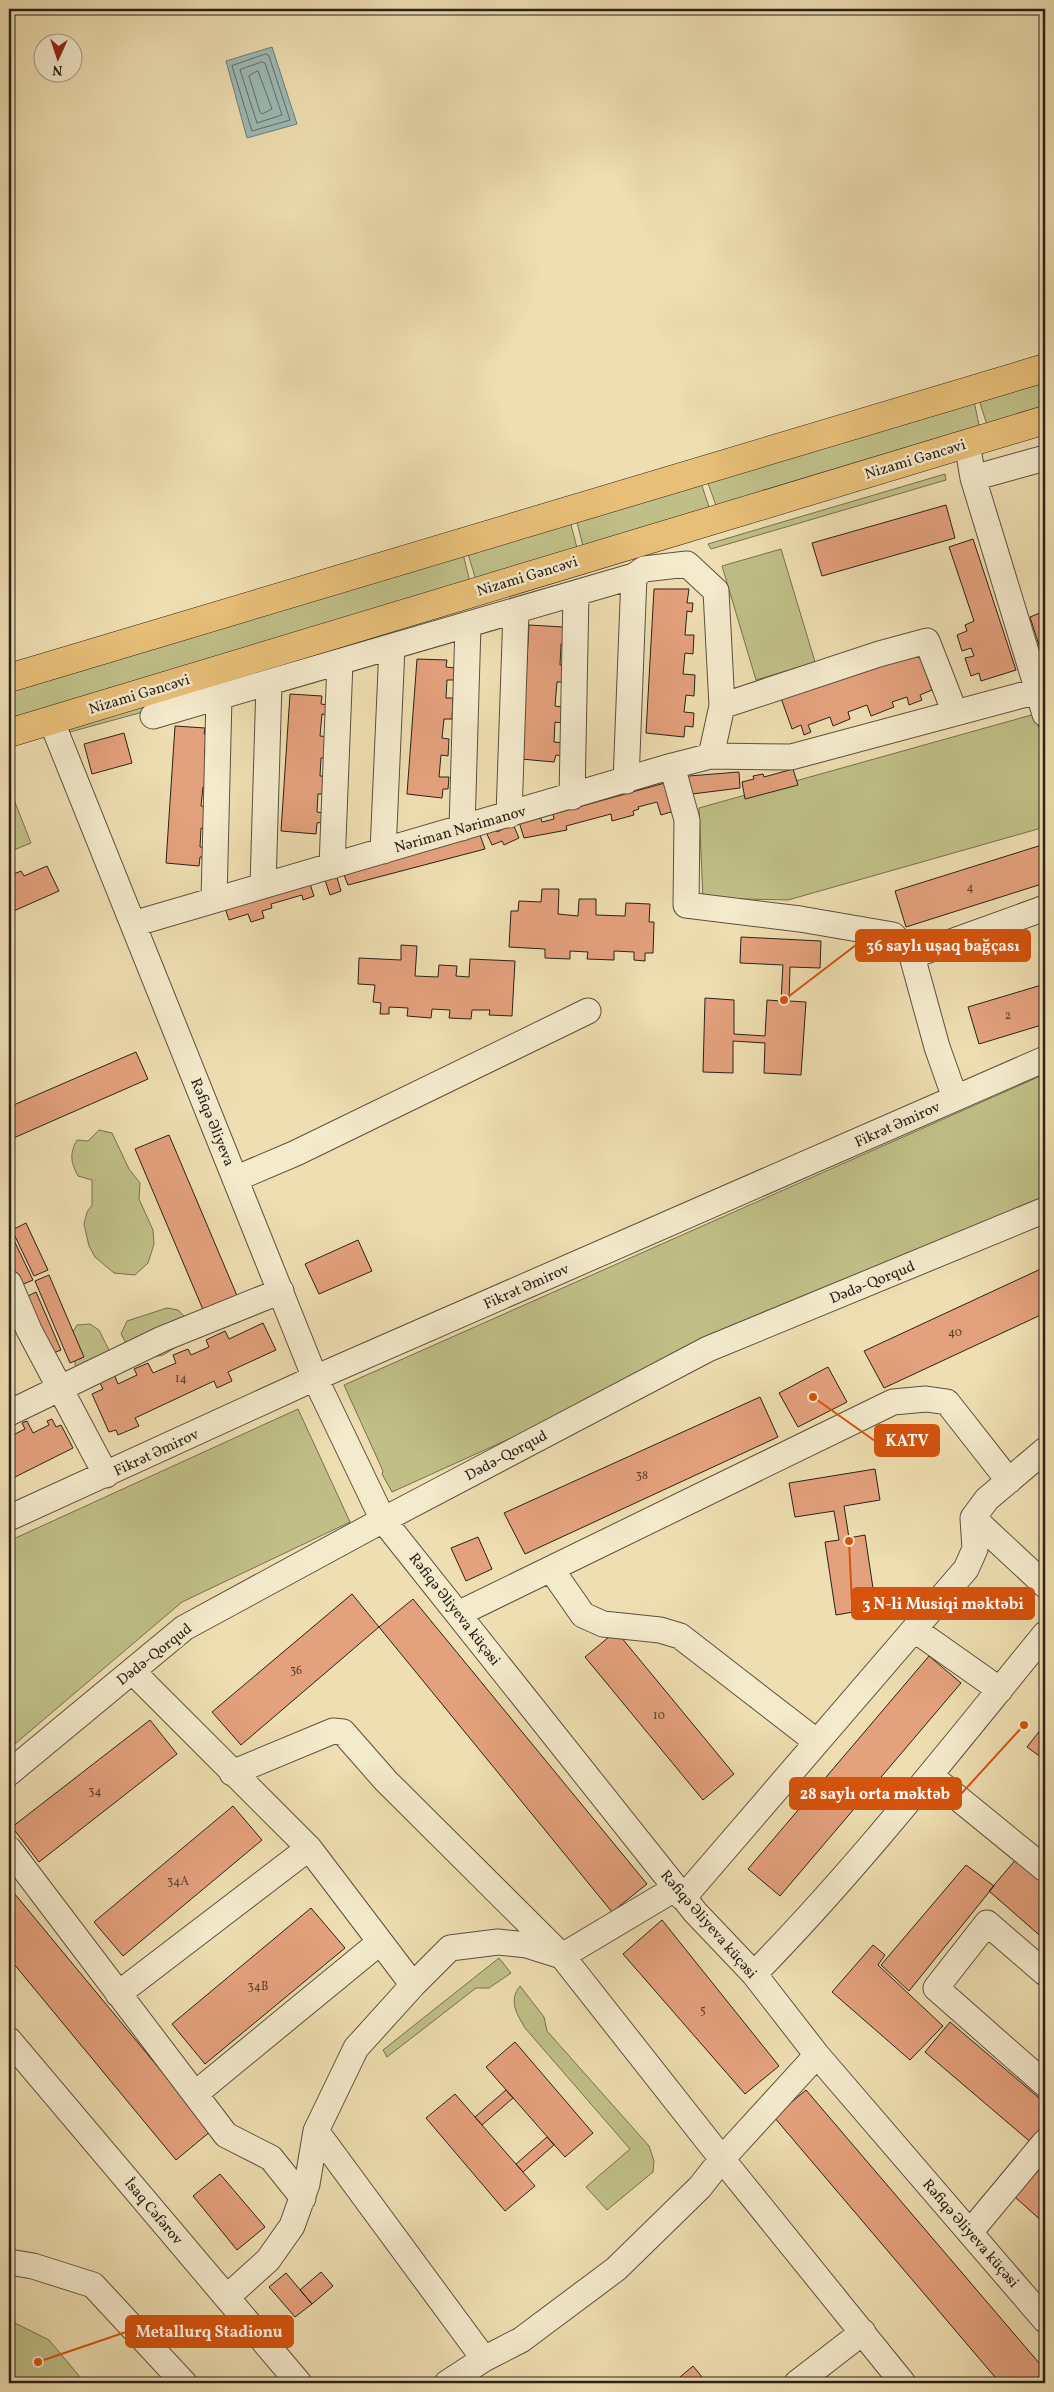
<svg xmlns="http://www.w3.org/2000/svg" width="1054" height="2392" viewBox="0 0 1054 2392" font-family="Vollkorn,serif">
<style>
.green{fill:#c0bf87;stroke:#767050}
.water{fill:#9cbab5;stroke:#6f7d76}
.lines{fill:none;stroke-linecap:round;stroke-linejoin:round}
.shore{stroke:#646e66;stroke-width:1}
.building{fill:#e4a17d;stroke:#2b2118}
.minor-casing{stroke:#5c503e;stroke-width:27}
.major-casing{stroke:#2b2118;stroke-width:29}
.minor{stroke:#f4eacc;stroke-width:25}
.major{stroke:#e7bf78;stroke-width:28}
.labels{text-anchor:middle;stroke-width:5;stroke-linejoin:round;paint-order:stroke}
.number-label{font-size:12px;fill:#594131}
.street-label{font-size:15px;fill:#2b2118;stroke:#f4eacc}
.leader{fill:none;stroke:#d5530d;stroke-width:2}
.callout-dot{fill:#d5530d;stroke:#f4eacc;stroke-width:2}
.callout{fill:#d5530d;stroke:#d5530d;stroke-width:2}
.callout-label{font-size:16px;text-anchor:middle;font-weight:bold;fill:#fff}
</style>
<rect width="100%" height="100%" fill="#eedeb1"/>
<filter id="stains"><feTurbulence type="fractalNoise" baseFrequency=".004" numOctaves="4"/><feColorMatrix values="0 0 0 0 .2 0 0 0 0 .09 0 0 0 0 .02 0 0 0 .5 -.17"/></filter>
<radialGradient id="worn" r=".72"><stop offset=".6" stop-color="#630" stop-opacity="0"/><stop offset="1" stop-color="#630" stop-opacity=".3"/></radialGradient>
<path class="green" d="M1045 381V411L988 428 979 400Z
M974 401 980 430 717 508 706 478Z
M945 474 946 480 711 549 708 544Z
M700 480 710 510 583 546 576 519Z
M570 521 577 548 476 580 467 551Z
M781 549 815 662 756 680 722 566Z
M462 550 470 582 9 720V688Z
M199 690 201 696 70 732 68 726Z
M1035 714 1045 749V827L788 900 703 898 699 808Z
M9 787 31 843 9 852Z
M1045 1074V1196L392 1492 382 1474 383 1471 344 1385Z
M99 1130 112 1133 129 1169 140 1183 139 1199 153 1230 154 1244 148 1263 135 1275 114 1273 95 1257 89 1246 84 1224 87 1212 92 1205V1180L78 1176C71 1163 69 1154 77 1140L88 1141Z
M167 1308 178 1310 185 1317 188 1340 163 1355 148 1358 126 1343 121 1334 127 1321Z
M90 1324 99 1330 110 1352 83 1373 75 1365V1355L71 1335 77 1325Z
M298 1409 350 1522 182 1602 9 1749V1541Z
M499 1958 511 1973 489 1988H476L387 2057 383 2050Z
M520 1986 544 2017 547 2031 649 2146 654 2161 653 2172 607 2210 586 2187 630 2149 525 2028C517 2014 508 2001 520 1986Z
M9 2320 49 2340 85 2383H9Z"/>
<path class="water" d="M272 47 297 124 247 138 226 61Z"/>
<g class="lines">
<path class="shore" d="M266 54 269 56 290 120 252 131 232 66Z
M262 62 265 63 282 115 257 123 240 70Z
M258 71 272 109 262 114 260 112 249 76Z"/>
</g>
<path class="building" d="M946 505 955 538 822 576 812 543Z
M973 539 1016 670 981 681 979 673 971 676 965 658 974 656 971 648 962 651 957 635 967 631 965 625 974 621 949 547Z
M654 589H689L687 603H693L692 612 687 611 685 635H694L693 654 685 653 683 674 695 675 694 696 686 695 684 712 694 713 693 727 685 726 684 737 646 733Z
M1045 611V664L1030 617Z
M529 625 563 627V634H569V644H561L560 665H566L565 682H557L555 706 563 707 562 723 555 722 554 742 564 743 563 756 556 755 554 762 521 759Z
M919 654 932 690 920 695 922 700 909 705 907 697 892 702 894 707 871 716 867 705 848 712 850 719 833 726 830 717 808 725 811 732 804 735 801 725 792 729 781 698Z
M417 659 447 660 446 667 455 668 454 680H447L446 698H453L452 719H444L442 738 449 739 448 756 441 755 439 777H449L448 789H443L442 798 407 794Z
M290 694 322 696 321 704 328 705 327 715 322 714 320 736 329 737 328 758H321L320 776H324L323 794H318L317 812 324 813 323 822 317 823 316 834 281 831Z
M175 726 205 728 204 734 213 735 212 747H205V767L209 788 203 787 201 806 209 807 208 829 201 828 200 847H207V857H200L199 866 166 863Z
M124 733 132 763 92 774 84 744Z
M793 769 798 785 745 799 742 782 754 779 753 776 763 774 764 777Z
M739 772 740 788 684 795 680 780 689 776Z
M672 781 674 811 661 815 657 802 638 807 639 809 633 811 634 815 612 821 611 814 566 826 567 830 524 838 519 822 540 816 542 822 554 819 553 814Z
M513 824 519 838 504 845 502 841 492 845 486 832 495 828 497 832Z
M480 835 485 849 348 885 342 870Z
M1045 844V883L906 927 895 891Z
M47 866 59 891 9 913V876L21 871 24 876Z
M335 871 341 891 330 895 323 874Z
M308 878 314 896 303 900 302 895 271 904 272 908 262 911 264 918 251 922 248 914 229 920 223 902Z
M542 889H559L558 914 578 916 579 899H596V915L625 916 626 903 650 904 649 922H654L653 953H645V961L634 960V952L614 951V960L587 959 588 952 570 951V959L545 958V949L509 947 511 911H518L519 901 541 902Z
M741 937 821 941 820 968 790 967 789 1001 806 1002 801 1075 764 1073 765 1043 733 1041V1073L703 1072 705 998 734 1000V1034L765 1036 767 1000 781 1001 783 965 740 963Z
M401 945 417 946 415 976 438 977 439 965 457 966 456 976 469 977 470 959 515 961 512 1016 489 1015 490 1010H472L471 1019 449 1018 450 1010 432 1009 431 1018 407 1016 408 1008 389 1007V1014H380L381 1003 373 1002 375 985 358 984 359 958 401 960Z
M1045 984V1024L979 1044 968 1007Z
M136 1052 148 1079 9 1140V1107Z
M169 1135 238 1298 204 1312 135 1149Z
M26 1223 48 1270 34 1276 12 1230Z
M9 1230 33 1280 17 1287 9 1270Z
M358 1240 372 1271 319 1294 305 1264Z
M1045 1267V1313L884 1388 864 1351Z
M49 1275 84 1357 70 1363 35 1281Z
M36 1292 61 1350 46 1356 22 1299Z
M263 1323 276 1350 228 1372 232 1381 217 1388 214 1381 135 1418 139 1426 118 1435 116 1430 109 1432 92 1394 103 1389 99 1381 114 1374 118 1384 137 1375 134 1369 148 1363 153 1373 176 1363 173 1355 188 1349 191 1355 209 1347 206 1340 225 1331 229 1339Z
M828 1367 847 1402 798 1427 779 1393Z
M760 1397 778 1437 525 1554 504 1513Z
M52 1419 56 1427 61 1425 73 1448 9 1480V1437L25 1429 22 1423 27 1421 33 1433 49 1425 47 1421Z
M875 1469 880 1500 844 1506 849 1538 865 1535 876 1608 836 1615 825 1542 839 1540 834 1511 795 1517 789 1483Z
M478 1537 492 1569 466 1581 451 1548Z
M352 1594 379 1627 241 1745 212 1712Z
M413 1599 647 1884 612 1912 379 1627Z
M616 1631 734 1774 703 1800 585 1657Z
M929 1656 961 1683 780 1896 748 1869Z
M150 1720 177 1754 39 1862 12 1827Z
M1045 1724V1760L1027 1747Z
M233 1806 262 1840 123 1956 94 1922Z
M1018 1857 1045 1880V1940L989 1891Z
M966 1865 994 1886 909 1991 881 1965Z
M9 1887 211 2131 176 2160 9 1958Z
M311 1908 345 1948 205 2064 172 2024Z
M662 1920 779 2066 745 2094 623 1954Z
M873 1945 885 1955 878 1965 943 2026 910 2060 832 1992Z
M950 2022 1045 2103V2132L1034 2145 925 2052Z
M515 2042 593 2133 565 2157 486 2067Z
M506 2090 513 2098 482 2125 475 2117Z
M806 2090 1045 2370 1032 2383H1000L774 2117Z
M455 2094 535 2186 505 2211 426 2118Z
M547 2137 554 2145 523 2172 516 2164Z
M1045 2163V2224L1015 2197Z
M220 2174 265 2227 237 2250 193 2196Z
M321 2272 333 2286 312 2304 300 2290Z
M286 2273 312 2304 295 2317 269 2287Z
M693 2366 707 2383H673Z"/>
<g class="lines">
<g class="minor-casing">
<path id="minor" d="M967 443 973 478 1045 714
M973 478 1045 458
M722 706 879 654 927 641 955 713
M153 716 634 576
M51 720 315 1378 383 1520 695 1912 754 1974 817 2055 1045 2320
M672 766 687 820 686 905 800 919 893 935 912 956
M626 781 634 576 644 569 687 564 716 591 722 706 711 756
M572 797 576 593
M509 815 516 611
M462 828 468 625
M383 851 392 647
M332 866 340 662
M263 886 269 683
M214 900 219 697
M133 924 672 766 711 756 791 757 1045 689
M955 1098 937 1047 912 956 1045 908
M235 1179 296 1153 588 1011
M9 1283 29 1330 106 1475
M9 1413 162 1339 281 1291
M9 1518 315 1378 1045 1059
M973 1518 1045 1585
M551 1569 583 1615 603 1624 660 1630 680 1636 817 1742
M458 1614 893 1402 926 1399 947 1402 1009 1481
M915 1630 1000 1690
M132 1671 309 1848 413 1985
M9 1773 184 1628 383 1520 708 1349 1045 1210
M232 1773 333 1731 343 1732 386 1781 562 1956 722 2159 903 2383
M931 1776 1045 1869
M9 1849 226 2135 271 2158 303 2198
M683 1898 966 1569 975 1549 973 1518 987 1499 1045 1450
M1045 1973 987 1923 936 1988 1045 2084
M754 1974C859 1867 950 1750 1045 1634
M118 1994 309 1848
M9 2040 299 2383
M195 2094 380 1942
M316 2131 484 2359
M971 2231 1045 2142
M9 2262 33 2266 93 2285 184 2383
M227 2297 268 2260 292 2226 307 2184 316 2131 356 2048 413 1985 450 1948 498 1942 527 1945 562 1956 676 1888
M447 2383 484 2359 521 2340 616 2269 700 2187 722 2159 817 2055
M797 2383 863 2332"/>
</g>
<g class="major-casing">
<path id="major" d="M9 678 1045 368
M9 733 1045 420"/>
</g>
<use href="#minor" class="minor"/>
<use href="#major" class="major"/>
</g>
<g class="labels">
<g class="number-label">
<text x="970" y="891">4</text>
<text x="1008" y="1019">2</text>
<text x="955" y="1336">40</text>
<text x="181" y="1382">14</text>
<text x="642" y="1479">38</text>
<text x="296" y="1674">36</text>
<text x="659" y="1719">10</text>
<text x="95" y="1795">34</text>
<text x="178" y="1885">34A</text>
<text x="258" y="1990">34B</text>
<text x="703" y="2014">5</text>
</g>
<g class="street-label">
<text transform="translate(915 459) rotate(-17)" y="5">Nizami Gəncəvi</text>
<text transform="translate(527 576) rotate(-17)" y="5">Nizami Gəncəvi</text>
<text transform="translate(139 694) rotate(-17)" y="5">Nizami Gəncəvi</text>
<text transform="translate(460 829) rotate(-16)" y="5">Nəriman Nərimanov</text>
<text transform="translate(213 1122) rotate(68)" y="5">Rəfiqə Əliyeva</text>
<text transform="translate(897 1124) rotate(-24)" y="5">Fikrət Əmirov</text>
<text transform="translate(872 1282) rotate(-22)" y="5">Dədə-Qorqud</text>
<text transform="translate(526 1286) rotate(-24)" y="5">Fikrət Əmirov</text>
<text transform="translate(156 1452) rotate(-25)" y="5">Fikrət Əmirov</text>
<text transform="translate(506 1455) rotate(-28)" y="5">Dədə-Qorqud</text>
<text transform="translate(455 1609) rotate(52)" y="5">Rəfiqə Əliyeva küçəsi</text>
<text transform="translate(154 1654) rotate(-38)" y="5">Dədə-Qorqud</text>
<text transform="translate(709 1924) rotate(49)" y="5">Rəfiqə Əliyeva küçəsi</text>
<text transform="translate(154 2211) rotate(50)" y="5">İsaq Cəfərov</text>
<text transform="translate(971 2233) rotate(49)" y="5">Rəfiqə Əliyeva küçəsi</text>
</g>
</g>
<path class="leader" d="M784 1000L856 945M813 1397L875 1441M849 1541L852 1604M1024 1725L961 1794M38 2362L126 2332"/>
<g class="callout-dot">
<circle cx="784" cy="1000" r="5"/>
<circle cx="813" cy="1397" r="5"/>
<circle cx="849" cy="1541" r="5"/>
<circle cx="1024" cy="1725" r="5"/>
<circle cx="38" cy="2362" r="5"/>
</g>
<g class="callout">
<rect x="856" y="930" width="174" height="31" rx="5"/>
<rect x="875" y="1425" width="64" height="31" rx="5"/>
<rect x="852" y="1588" width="182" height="31" rx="5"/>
<rect x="790" y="1778" width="171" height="31" rx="5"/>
<rect x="126" y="2316" width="167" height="31" rx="5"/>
</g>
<g class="callout-label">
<text x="943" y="951">36 saylı uşaq bağçası</text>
<text x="907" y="1446">KATV</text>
<text x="943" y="1609">3 N-li Musiqi məktəbi</text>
<text x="875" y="1799">28 saylı orta məktəb</text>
<text x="209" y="2337">Metallurq Stadionu</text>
</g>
<rect width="1054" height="2392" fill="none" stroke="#eedeb1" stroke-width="30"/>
<rect x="10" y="10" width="1034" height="2372" fill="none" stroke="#2b2118" stroke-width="2.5"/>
<rect x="15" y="15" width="1024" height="2362" fill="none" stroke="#2b2118"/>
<g transform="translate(58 58) rotate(183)"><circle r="24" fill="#f4eacc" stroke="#a49a84"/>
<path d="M0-4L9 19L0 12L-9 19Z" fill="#8f2418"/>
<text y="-8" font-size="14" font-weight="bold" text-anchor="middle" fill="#2b2118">N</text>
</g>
<rect width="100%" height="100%" filter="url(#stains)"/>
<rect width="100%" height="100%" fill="url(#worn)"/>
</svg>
